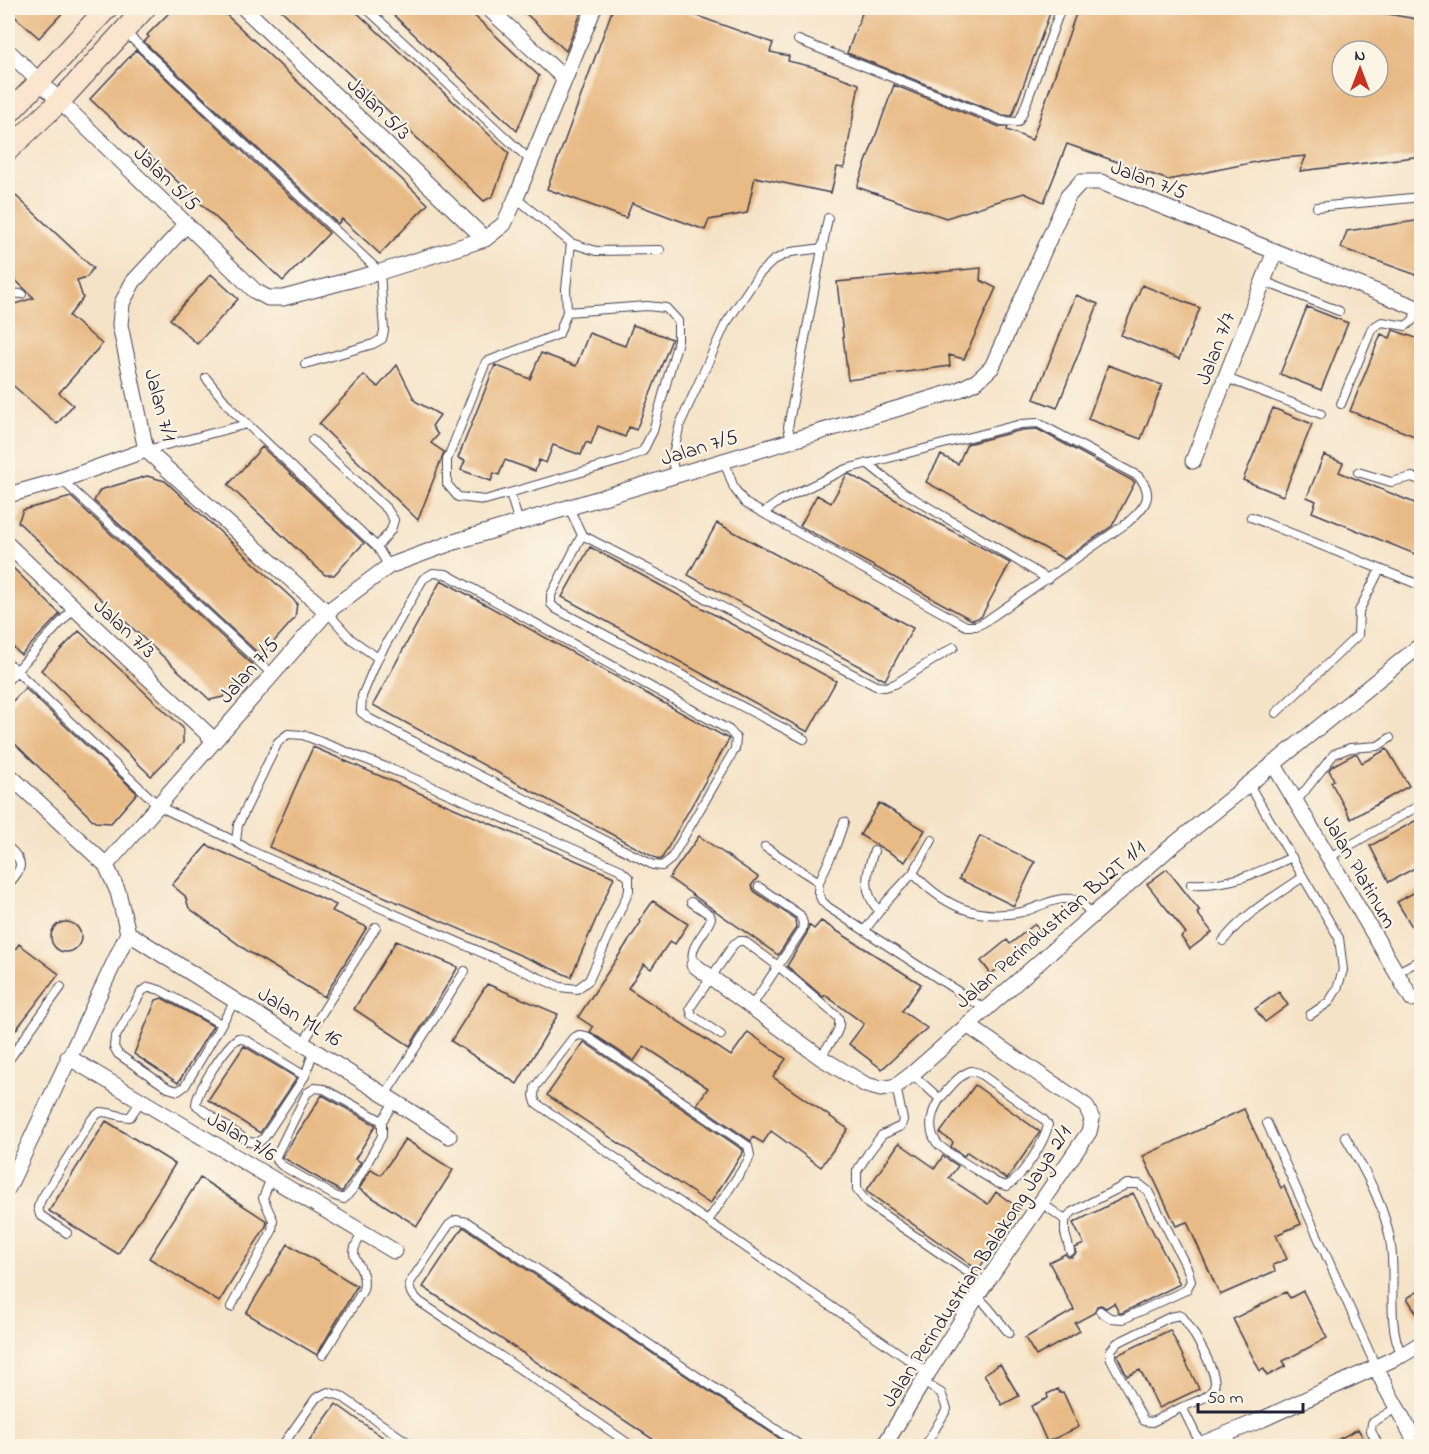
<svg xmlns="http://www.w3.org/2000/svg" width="1429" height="1454" viewBox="0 0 1429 1454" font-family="'Indie Flower',sans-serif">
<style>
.building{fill:#e8ba85;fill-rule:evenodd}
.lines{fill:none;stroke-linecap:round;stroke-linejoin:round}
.lane-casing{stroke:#423f50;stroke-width:10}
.street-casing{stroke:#423f50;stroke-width:17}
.secondary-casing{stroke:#423f50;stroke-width:23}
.lane{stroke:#fff;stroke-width:8}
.street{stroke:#fff;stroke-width:15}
.secondary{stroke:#fce5cf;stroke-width:21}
.labels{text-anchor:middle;stroke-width:4.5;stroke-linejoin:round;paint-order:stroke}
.street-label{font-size:21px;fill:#22223b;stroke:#fcf5e5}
</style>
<rect width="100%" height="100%" fill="#fcf5e5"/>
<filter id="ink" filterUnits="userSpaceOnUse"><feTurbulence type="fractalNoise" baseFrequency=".0167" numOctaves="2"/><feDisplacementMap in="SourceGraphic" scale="12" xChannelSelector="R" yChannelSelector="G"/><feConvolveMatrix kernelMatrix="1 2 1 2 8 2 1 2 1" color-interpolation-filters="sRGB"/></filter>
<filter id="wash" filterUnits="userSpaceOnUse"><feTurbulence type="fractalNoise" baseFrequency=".008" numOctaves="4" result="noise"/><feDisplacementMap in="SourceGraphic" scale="24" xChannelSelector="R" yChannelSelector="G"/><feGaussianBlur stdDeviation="1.35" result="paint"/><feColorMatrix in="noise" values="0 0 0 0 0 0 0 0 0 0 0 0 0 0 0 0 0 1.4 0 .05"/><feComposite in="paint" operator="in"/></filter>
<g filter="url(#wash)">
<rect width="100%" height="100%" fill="#f5e3c8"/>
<g id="blocks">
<path class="building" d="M19 8H67L39 38 13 15Z
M174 8H219L428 204 380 254 342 219 338 224 144 42 149 37 147 35Z
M279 8H352L509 153 493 196 484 201Z
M386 8H466L539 76 517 131Z
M520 8H583L566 51Z
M613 8H675L773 43 770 52 789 56 788 61 813 67 859 84 844 168 837 167 831 193 755 177 747 213 709 220 705 230 632 203 626 218 547 189Z
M864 8H1052L1012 116 1003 115 847 53Z
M1078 8H1371L1370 11 1422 20V156L1300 171 1306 156 1270 159 1168 180 1067 144 1044 202 1024 193 946 218 857 187 894 85 1000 127H1008L1007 130 1032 140ZM1342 51H1378V87H1342Z
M136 50 329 233 283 281 90 99Z
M16 196 93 268 87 277 77 280 83 298 69 316 102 344 59 393 73 405 57 424 8 381V306L34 298 8 273V202Z
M1422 220V277L1341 248 1347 231Z
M981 268 980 280 996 288 964 359 949 355 950 366 848 380 837 282Z
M211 274 238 299 197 344 170 319Z
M1142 285 1200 308 1179 359 1121 335Z
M1076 295 1098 304 1057 408 1034 399Z
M1307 307 1348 323 1321 390 1280 374Z
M633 325 672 339 636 430 629 427 625 437 598 426 591 444 586 442 581 455 553 445 546 463 539 460 535 471 505 460 499 475 494 473 491 481 461 470 465 461 458 458 495 365 530 379 541 353 576 366 589 333 625 346Z
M1393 330 1422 340V439L1350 411 1381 334 1390 338Z
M397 365 415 401 440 415 432 426 438 435 431 443 444 452 418 520 319 424 364 375 378 387Z
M1108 365 1162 385 1141 439 1088 419Z
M1273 408 1312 424 1283 496 1243 480Z
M1037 429 1135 482 1112 526 1064 559 926 482 941 455 958 464 967 444 1022 430Z
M262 447 364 543 334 575H325L228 485Z
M1324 455 1343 463 1339 472 1422 506V557L1312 512 1316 501 1307 497Z
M849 474 1010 563 981 617 972 620 800 526 817 495 831 503 846 476Z
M147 476 165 481 297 603 295 618 261 656 94 501 100 490Z
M71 497 253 665 223 697 210 700 18 522 23 510Z
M717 523 913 628 885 680 688 575Z
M590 547 836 681 808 732 562 597Z
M8 563 60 614 21 655 8 642Z
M441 580 729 739 662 858 659 860 373 705Z
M79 631 183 728V743L151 776 41 670Z
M25 688 137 793 111 823 95 822 8 737V706Z
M313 747 614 877 571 977 269 847Z
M1387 749 1409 786 1351 819 1331 782 1334 780 1329 770 1332 766 1354 754H1357L1362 763Z
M879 803 925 830 905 862 860 835Z
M1422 817V864L1389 882 1370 846Z
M699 836 758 877 751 886 755 892 795 919 796 928 778 955 669 878Z
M980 836 1035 862 1014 906 959 879Z
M207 845 336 905 332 911 367 927 324 997 249 952 189 908 185 896 172 885Z
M1167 869 1200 911 1197 913 1212 932 1190 949 1181 937 1186 933 1147 884Z
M1422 888V943L1397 902Z
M653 901 688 924 675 944 670 941 651 969 644 964 628 988 731 1056 748 1032 786 1059 773 1077 848 1129 821 1167 771 1131 763 1143 753 1137 751 1141 697 1104 708 1088 644 1046 634 1061 590 1032 593 1027 578 1017 641 922 639 921Z
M821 921 921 984 902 1011 927 1028 882 1069 849 1044 864 1024 825 995 823 997 787 966 807 933 809 925 814 929Z
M51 937a15 15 0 1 1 30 0a15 15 0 1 1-30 0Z
M1035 924 1042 933 991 974 981 961 1007 940 1010 944Z
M396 941 458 967 410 1046 354 1009Z
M19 944 59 974 8 1040V959Z
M487 984 558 1014 517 1084 451 1041Z
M1279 992 1288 1005 1265 1022 1255 1009Z
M162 998 213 1026 178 1083 134 1054 156 1000Z
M584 1042 743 1150V1152L710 1204 547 1095Z
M244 1046 297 1078 260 1133 208 1100Z
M975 1085 1040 1132 1007 1179 967 1152 964 1156 951 1147 953 1142 940 1133Z
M322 1095 376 1125 355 1159 361 1162 342 1192 282 1157Z
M1244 1109 1281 1188 1284 1186 1301 1224 1276 1235 1287 1259 1273 1265 1275 1271 1220 1295 1187 1222 1176 1226 1143 1156Z
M106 1121 175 1164 118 1254 49 1211Z
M405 1139 453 1170 417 1226 359 1189 371 1169 381 1175Z
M899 1143 935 1168 943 1156 958 1166 949 1178 988 1204 996 1192 1020 1209 978 1270 866 1191Z
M200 1178 267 1221 266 1226 219 1302 149 1258Z
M1133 1193 1180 1284 1122 1313H1119L1114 1303 1106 1308 1101 1305 1097 1306 1094 1313 1075 1323 1080 1331 1036 1356 1025 1338 1074 1310 1049 1262 1065 1254 1068 1257H1072L1076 1253 1075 1248 1084 1244 1073 1223Z
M463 1227 465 1228 791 1446H663L423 1287Z
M288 1244 357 1286 317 1355 246 1313Z
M1422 1289V1322L1407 1298Z
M1303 1291 1327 1338 1283 1361 1286 1366 1267 1376 1264 1369 1260 1371 1233 1319 1286 1292 1290 1298Z
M1170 1330 1199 1389 1159 1408 1140 1370 1127 1376 1117 1355Z
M1000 1364 1019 1396 1002 1405 984 1374Z
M1058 1389 1060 1393 1063 1392 1079 1427 1047 1442 1031 1406 1048 1398 1047 1394Z
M336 1404 395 1446H306Z
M1358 1429 1368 1446H1326Z"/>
</g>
</g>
<g filter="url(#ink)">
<use href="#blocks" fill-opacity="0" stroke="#423f50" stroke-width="1.5"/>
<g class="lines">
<g class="lane-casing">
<path id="lane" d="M366 8 531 161
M125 32 380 272 384 331 382 339 373 344 305 364
M798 40 1002 121 1018 122 1022 115 1061 8
M516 198 571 243 596 251 660 250
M1317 207 1422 197
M1263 281 1339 311
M8 293 22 294
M567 312 559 334 486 362 447 460V484L458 497 485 500 623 460 643 451 653 431 678 341V321L666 308 647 306 567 312 566 289 571 243
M206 378 232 410 247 424
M1226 378 1321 414
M1341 404 1372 328 1382 322 1406 326 1413 320 1417 308
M312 440 387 509 394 520 391 530 377 547
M791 440 788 427 828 218
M147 450 247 424 377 547 389 566
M724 461 734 488 745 503 966 626H976L983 623 1127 523C1143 509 1157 496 1138 476L1038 423 1021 424 846 469 780 501 763 513
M867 463 903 492 1048 579
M1358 472 1391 482 1412 477 1422 481
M675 476 672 459 680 424 725 325 759 274 774 260 791 252 823 248
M62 480 272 674
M510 493 519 523
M569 508 582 535 876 686 885 687 895 684 954 647
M1251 517 1422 586
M582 535 551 595V604L556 609 804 739
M327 612 351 639 378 658 362 696 361 712 370 719 653 865 662 866 671 859 735 749 736 738 729 730 446 574 433 573 423 579 378 658
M8 663 159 806C188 822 221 831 249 850L560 987 577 989 589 980 629 891V878L619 869 406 775 303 735 288 734 278 742 238 825 236 842
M8 680 74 608
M1276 713 1358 635 1359 611 1380 569
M1248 783 1339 938 1343 970 1337 989 1329 1002 1310 1015
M1296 802 1334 754 1350 748 1378 746 1390 738
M844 822 836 845 819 882 818 892 822 901 828 907 985 1009
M8 847C26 863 22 868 8 885
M765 847 819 882
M874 851C866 873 862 892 879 911
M1328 858 1420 805
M913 873C944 906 976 921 1022 912 1038 908 1054 897 1071 899 1081 900 1087 909 1093 916
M1191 884C1229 886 1258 873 1292 857
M691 902 710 915 711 918C705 936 687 946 694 965
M865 930 887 901 913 873 932 840
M1223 941C1245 913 1274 897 1303 877
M1396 973 1422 959
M751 1007 778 966 838 1017C844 1030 828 1045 820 1057
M221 1024 160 990 149 987 142 991 115 1038 114 1047 118 1054 168 1088 178 1091 185 1086 235 1001
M721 1035 692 1015 690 1008 734 944 739 941H744L778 966 802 930 803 923 800 915 759 887
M303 1043 376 927
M8 1061 61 987
M971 1071 979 1073 1043 1119 1048 1125C1045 1142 1022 1177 1007 1186L997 1183C985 1175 944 1152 937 1143 926 1128 932 1108 943 1095 952 1085 959 1075 971 1071Z
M912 1074 940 1099
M305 1076 246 1040 238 1038C226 1046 196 1091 196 1105L249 1142 258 1143 264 1138 305 1076 314 1050
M896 1086 903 1120 901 1126 882 1135 869 1152 857 1171V1190L868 1204 966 1271
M385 1095 465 971
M382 1121 324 1089 315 1088 307 1093 275 1158 281 1165 335 1196 344 1199 352 1190 382 1136V1121L395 1101
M1267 1123 1376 1367
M1345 1136C1364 1170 1386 1206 1391 1246 1396 1280 1386 1324 1402 1355
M1042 1203 1065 1220
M708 1221 748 1161 750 1155 748 1146 586 1036 579 1035 573 1038 535 1087 534 1096 536 1103 928 1373
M67 1233 40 1215 38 1207 42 1198 92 1119 100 1112C111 1112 119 1117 130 1117L141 1101
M1070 1251 1065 1233V1220L1072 1212 1127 1184H1139L1148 1191 1188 1270 1191 1281 1186 1290 1123 1319 1110 1318 1100 1311
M977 1296 987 1306 1009 1333
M231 1307 272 1231 273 1220 263 1198 271 1178
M323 1355 363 1290C368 1267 350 1262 355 1247 357 1242 360 1237 363 1233
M923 1382 941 1393 947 1409 925 1446
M1182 1407 1152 1422 1144 1421 1111 1359V1350L1117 1343 1170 1317 1181 1315C1190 1326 1220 1375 1214 1387 1210 1398 1192 1403 1182 1407L1201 1445
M282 1446 316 1398 328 1392 341 1396 413 1446
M632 1446 548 1388 420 1302 411 1293 409 1284 449 1225 456 1220 467 1222 801 1446
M1379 1446 1371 1431 1372 1423 1396 1408"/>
</g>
<g class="street-casing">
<path id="street" d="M244 8 485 239
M488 8 565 79
M8 51 255 291 268 298H283L380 272 485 239 504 224 516 198 594 8
M185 226 133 282 122 303 120 325 146 450 327 612
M1193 461 1275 251
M8 495 62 480 146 450
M8 545 214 740
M1273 763 1412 999
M8 774 106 865 118 892 128 933 8 1188
M106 865 327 612 389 566 454 542 956 391 977 381 992 367 1068 196 1081 182H1101L1422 310
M128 933 449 1136
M694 965 820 1057 866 1085 881 1089 896 1086 912 1074 1167 850 1422 644
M68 1057 394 1251
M1376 1367 1386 1388 1418 1446
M884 1446 928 1373 977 1296 1089 1132 1092 1119 1086 1106 967 1025
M1197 1446 1263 1419 1402 1355 1422 1343"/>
</g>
<g class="secondary-casing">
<path id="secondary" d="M8 114 40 81 107 8
M8 150 59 102 145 8"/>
</g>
<use href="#lane" class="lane"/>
<use href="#street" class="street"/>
<use href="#secondary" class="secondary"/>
</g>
</g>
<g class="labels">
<g class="street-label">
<text transform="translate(379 108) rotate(44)" y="7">Jalan 5/3</text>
<text transform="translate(167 178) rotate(44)" y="7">Jalan 5/5</text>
<text transform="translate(1149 179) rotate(20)" y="7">Jalan 7/5</text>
<text transform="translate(1215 348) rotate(-69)" y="7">Jalan 7/7</text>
<text transform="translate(161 405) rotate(75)" y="7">Jalan 7/1</text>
<text transform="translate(699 447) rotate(-17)" y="7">Jalan 7/5</text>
<text transform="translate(125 628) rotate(43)" y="7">Jalan 7/3</text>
<text transform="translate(248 670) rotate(-49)" y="7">Jalan 7/5</text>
<text transform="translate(1360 871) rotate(60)" y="7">Jalan Platinum</text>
<text transform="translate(1050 924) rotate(-41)" y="7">Jalan Perindustrian BJ2T 1/1</text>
<text transform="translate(300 1016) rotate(32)" y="7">Jalan ML 16</text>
<text transform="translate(242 1136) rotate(31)" y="7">Jalan 7/6</text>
<text transform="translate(976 1266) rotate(-57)" y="7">Jalan Perindustrian Balakong Jaya 2/1</text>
</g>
</g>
<rect width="1429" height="1454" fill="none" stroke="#fcf5e5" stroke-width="30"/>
<g transform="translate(1360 69)"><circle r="28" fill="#fcf5e5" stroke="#a5a1a1" stroke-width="1.5"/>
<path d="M0-4.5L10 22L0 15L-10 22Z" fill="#c8321e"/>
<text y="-9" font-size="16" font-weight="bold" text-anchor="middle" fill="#22223b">N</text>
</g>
<path d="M1198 1403v9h105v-9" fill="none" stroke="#22223b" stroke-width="3"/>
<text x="1207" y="1403" font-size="18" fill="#22223b" stroke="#fcf5e5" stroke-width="4.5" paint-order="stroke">50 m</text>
</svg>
